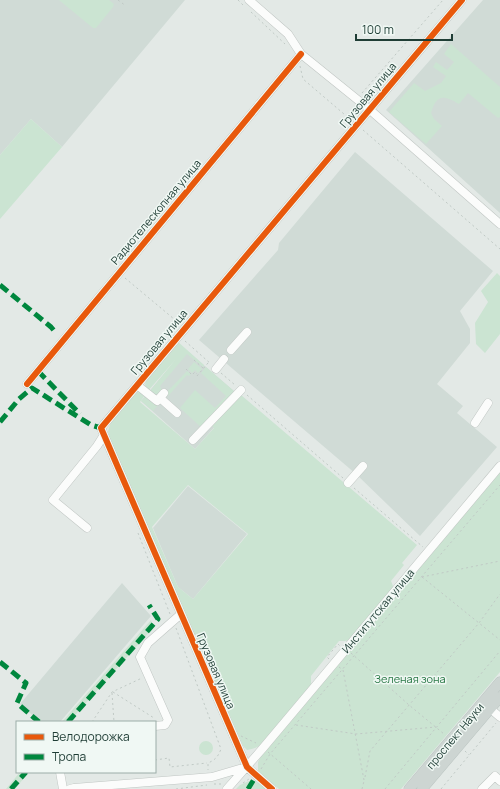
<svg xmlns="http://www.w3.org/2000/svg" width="500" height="789" viewBox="0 0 500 789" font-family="Manrope,sans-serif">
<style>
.built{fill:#d0dbd6}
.green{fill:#cbe4d2;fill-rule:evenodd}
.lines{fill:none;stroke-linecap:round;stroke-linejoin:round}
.minor-casing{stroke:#c0c6c3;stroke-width:9}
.major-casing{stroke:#bbc5c2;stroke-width:11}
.path{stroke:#c0c9c5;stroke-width:1;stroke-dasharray:2 3;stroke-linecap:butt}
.minor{stroke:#fbfcfb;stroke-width:8}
.major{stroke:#cdd5d2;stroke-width:10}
.quiet{stroke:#00873e;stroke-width:5;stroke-dasharray:10 5;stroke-linecap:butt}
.cycleway-casing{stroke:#f0f8f4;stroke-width:8}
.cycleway{stroke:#e8590c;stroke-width:6}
.labels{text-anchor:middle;stroke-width:3;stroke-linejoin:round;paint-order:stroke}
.street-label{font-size:11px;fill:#1f3d35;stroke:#f0f8f4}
.park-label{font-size:11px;fill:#277744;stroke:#f0f8f4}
</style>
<rect width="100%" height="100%" fill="#e3e9e6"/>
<path class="built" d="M0 0H185L62 147 31 119 0 155Z
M483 0H500V213L386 110Z
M355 152 493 271 460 311 470 329V343L437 384 463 406 457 413 497 447 420 536 356 474 199 340 278 250 279 243Z
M185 349 241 397 195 449 141 401Z
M188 486 247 534 193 599 178 587 153 528Z
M122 583 151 616 60 722H40L20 704Z"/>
<path class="green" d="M59 0H109L114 4 113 7 96 28H93Z
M451 44 500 87V117L498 118 468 93 459 104C443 94 436 95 431 113L434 119 442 126 426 144 389 112 414 83 425 91 441 83 446 76 433 67 436 62 447 70 454 62 444 54Z
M31 119 62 147 0 219V155Z
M497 273 500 276V334L485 353 476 344 475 323 488 302 481 291Z
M177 341 204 365 203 367 187 354 160 386 162 391C157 395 155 395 149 392L176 359 148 391 145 385 146 381Z
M194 362 202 369 198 373 195 370 192 373 188 369Z
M206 367 235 392 202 428 180 408 195 390 215 408 226 396 201 373Z
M187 371 191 374 189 376 187 375 168 396 165 394Z
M137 392 146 394 140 402 195 449 214 428 211 424 241 395 417 545 402 563 404 565 391 581 393 586 392 591 350 640 345 641H339L311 676V687L264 742C259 747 254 749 247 750L243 746 109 438 108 431 112 419ZM188 485 248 534 193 599 178 587 152 527Z
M147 395 158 405 153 411 141 401Z
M500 472V672L401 789H279L258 771V762L261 756Z
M151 620 153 628 69 722H62Z
M199 748a7 7 0 1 1 14 0a7 7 0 1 1-14 0Z
M20 772H29L15 789H6Z
M249 781 260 783 267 789H236L240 785Z"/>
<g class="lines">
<g class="minor-casing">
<path id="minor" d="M249 0 288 34 301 54 369 109 500 224
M231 350 247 332
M216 369 224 359
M27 384 301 54
M137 385 157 401 164 393
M160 398 177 413
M475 423 488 403
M193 440 241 390
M348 483 363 466
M87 528 53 500 97 446 104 435
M487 706 500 717
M155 726 165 725 168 720 140 657 148 643 181 614
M60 772 63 789
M70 789 74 788 212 777 246 767
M227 789 263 748 500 466
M272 789 247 767 101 428 462 0
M482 789 495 776 500 781"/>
</g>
<g class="major-casing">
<path id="major" d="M409 789 500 682
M422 789 500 697"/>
</g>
<path class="path" d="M118 0 126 6
M238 0 243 5
M251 12 285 44
M300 66 303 79 351 120
M362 93 443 0
M363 130 500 249
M125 278 174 319 176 328
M185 341 211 364
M194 360 203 368
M186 369 192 375 195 372 197 374
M221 373 235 385
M197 376 208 363
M247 395 343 478
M354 488 423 547
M138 533 170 614
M422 577 500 640
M422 577 500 561
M176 628 221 749C218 757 215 760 208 763V770
M351 653 409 705 444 734
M329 659 327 657 338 644 340 646
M339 667 343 670 364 780
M113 692 154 718
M112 693 114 722
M92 722 112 692 142 678
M296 725 356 734 436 727
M241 736 256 743
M465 751 469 755
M268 752 311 789
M155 760 169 758 170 767 207 763
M261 769 270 754 500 485
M365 777 370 751 479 623 500 594
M243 783 249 779
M214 784H221
M176 789 207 785
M362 789 364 781
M385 789 500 651
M441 789 496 723"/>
<use href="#minor" class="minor"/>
<use href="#major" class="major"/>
<path class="quiet" d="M0 285 51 327 56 333
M38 371 80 414
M0 422 19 399 32 388 91 425 101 428
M0 662 26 683 17 703 39 722
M68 722 158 619 149 605
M11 789 26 772
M248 789 256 776"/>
<g class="cycleway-casing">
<path id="cycleway" d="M27 384 301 54
M272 789 247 767 101 428 462 0"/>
</g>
<use href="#cycleway" class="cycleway"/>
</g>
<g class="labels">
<g class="street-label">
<text transform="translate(368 95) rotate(-50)" y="4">Грузовая улица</text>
<text transform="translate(156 212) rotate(-50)" y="4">Радиотелескопная улица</text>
<text transform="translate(159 342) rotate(-50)" y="4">Грузовая улица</text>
<text transform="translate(378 611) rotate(-50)" y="4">Институтская улица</text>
<text transform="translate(216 671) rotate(67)" y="4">Грузовая улица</text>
<text transform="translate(455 736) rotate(-50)" y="4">проспект Науки</text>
</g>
<g class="park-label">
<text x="410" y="683">Зеленая зона</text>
</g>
</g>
<rect x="16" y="721" width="140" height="52" fill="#f0f8f4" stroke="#9cada8"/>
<rect x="24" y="734" width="20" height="6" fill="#e8590c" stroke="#9cada8"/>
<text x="52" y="741" font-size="12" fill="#1f3d35">Велодорожка</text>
<rect x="24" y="754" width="20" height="6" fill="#00873e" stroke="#9cada8"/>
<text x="52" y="761" font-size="12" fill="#1f3d35">Тропа</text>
<path d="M356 34v6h96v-6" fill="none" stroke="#1f3d35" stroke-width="2"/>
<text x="362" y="34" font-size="12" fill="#1f3d35" stroke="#f0f8f4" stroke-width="3" paint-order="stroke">100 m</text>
</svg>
